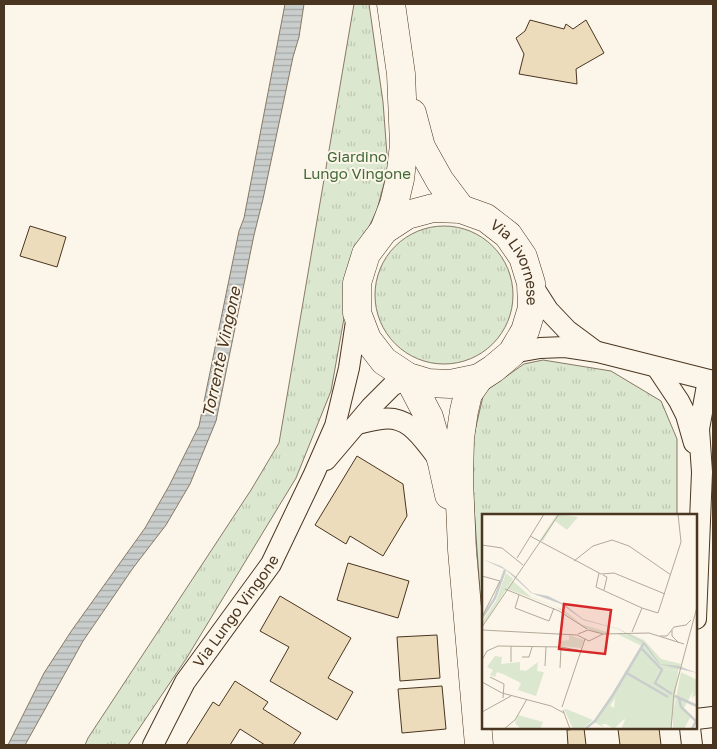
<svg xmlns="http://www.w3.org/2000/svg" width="717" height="749" viewBox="0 0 717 749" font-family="'Golos Text',sans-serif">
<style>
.grass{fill:url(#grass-tufts);stroke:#887966}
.water{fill:url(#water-rules);stroke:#887966}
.building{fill:#ecdcbc;stroke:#4a3520}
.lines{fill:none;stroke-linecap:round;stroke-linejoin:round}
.street-casing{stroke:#4a3520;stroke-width:22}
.primary-casing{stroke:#4a3520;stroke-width:29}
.street{stroke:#fbf6e9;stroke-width:20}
.primary{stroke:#fbf6e9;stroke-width:28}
.labels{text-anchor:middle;stroke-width:4;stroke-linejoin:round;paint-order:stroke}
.park-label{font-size:15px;fill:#436837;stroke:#fbf6e9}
.street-label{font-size:15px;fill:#4a3520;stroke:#fbf6e9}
.water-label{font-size:16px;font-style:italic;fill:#4a3520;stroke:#fbf6e9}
.inset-river{fill:none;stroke:#c9cecd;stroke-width:2.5}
.inset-road{fill:none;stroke:#b4a999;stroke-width:1}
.view{fill:#d62828;fill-opacity:0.15;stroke:#d62828;stroke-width:2.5}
.inset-edge{fill:none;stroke:#4a3520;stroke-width:2.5}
</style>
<defs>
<pattern id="grass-tufts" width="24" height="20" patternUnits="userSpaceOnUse" patternTransform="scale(1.25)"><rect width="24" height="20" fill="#dce7d0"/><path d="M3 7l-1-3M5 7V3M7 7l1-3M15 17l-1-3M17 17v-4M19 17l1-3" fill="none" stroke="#bec7b2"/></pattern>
<pattern id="water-rules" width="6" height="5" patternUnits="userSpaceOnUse" patternTransform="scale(1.25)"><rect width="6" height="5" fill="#c9cecd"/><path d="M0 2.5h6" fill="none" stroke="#a5a8a6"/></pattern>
</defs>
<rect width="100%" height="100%" fill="#fbf6e9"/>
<path class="grass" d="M354 4H369L383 102 388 168 377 210 348 270 344 318 331 391 296 478 186 659 128 745H85L88 738 251 490 279 443Z
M375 295a69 69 0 1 1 138 0a69 69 0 1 1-138 0Z
M543 360 611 371 661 401 677 439V515H483V605H481L470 452 484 392 524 364Z"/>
<path class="water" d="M285 4H304L299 37 293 57 263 199 254 235 216 421 190 484 166 525 133 568 83 641 25 745H8L44 673 72 630 145 528 169 486 199 426 239 231 244 218Z"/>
<path class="building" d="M530 20 564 29 566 24 573 29 586 20 604 53 576 69 577 84 519 74 524 54 516 38 525 31Z
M30 226 66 237 57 267 20 256Z
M357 456 403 484 407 516 383 556 350 536 346 544 315 525Z
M348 563 409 581 398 618 337 600Z
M280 596 351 638 328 678 353 692 337 720 270 681 289 647 260 631Z
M437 635 440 678 400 681 397 637Z
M235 681 268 702 263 709 301 733 293 745H265L240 729 230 745H186L213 702 219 706Z
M442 686 446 729 402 733 398 689Z
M584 728 586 745H568L567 730Z
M632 728H659L661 745H620L618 729Z"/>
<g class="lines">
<g class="street-casing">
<g id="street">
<path d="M532 285 548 310 567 330 594 350"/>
<path d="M512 353 540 348 565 347 598 352 713 381"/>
<path d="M657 368 679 401 686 415 694 443"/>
<path d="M358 424C365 422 373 420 381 419 409 415 421 437 437 457"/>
<path d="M326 460 371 407 392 386 408 377"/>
<path d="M696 619 702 472 699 429 708 380"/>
<path d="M696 719 713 717"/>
<path d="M690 728 692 745"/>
<path id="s1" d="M153 745 185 682 271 564 314 474 335 426 349 368 357 315"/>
</g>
</g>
<g class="primary-casing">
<g id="primary">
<path d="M412 113 421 147 440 181 461 209"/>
<path id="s2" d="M384 230 407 215 433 208 461 209 486 218 508 235 523 257 531 283 532 308 525 331 512 353 493 369 479 378 450 384 428 383 408 377 384 361 367 339 357 313V283L366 254 384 230 394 204 400 179 404 145 401 74 391 4"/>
<path d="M408 377 429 417 442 463 449 495"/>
<path d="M479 378 468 394 464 411 460 438 459 480 462 550 479 745"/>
</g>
</g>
<use href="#street" class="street"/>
<use href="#primary" class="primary"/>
</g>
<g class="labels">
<g class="park-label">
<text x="357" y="162">Giardino<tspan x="357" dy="17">Lungo Vingone</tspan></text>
</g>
<g class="street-label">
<text dy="5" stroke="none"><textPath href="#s2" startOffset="165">Via Livornese</textPath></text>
<text dy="5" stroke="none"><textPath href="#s1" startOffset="158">Via Lungo Vingone</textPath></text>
</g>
<g class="water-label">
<text transform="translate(221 352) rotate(-78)" y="6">Torrente Vingone</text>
</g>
</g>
<g transform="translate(482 514)">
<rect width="215" height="215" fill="#fbf6e9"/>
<path d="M75 0 96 3 85 16 73 7 61 27 58 26ZM24 59 31 65 0 113V108L14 87ZM31 67 49 83 82 96 99 110 128 119H115L102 113 74 93 25 75ZM135 120H148L162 126 179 145 199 150 196 157 182 155 175 169 188 176 187 179 172 171 177 156 163 138 119 206 121 213 112 208 160 132ZM87 121 102 126 99 134 79 132V127L87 126ZM13 142 20 143 19 150 38 148V156L44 157 56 148 55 157 62 158 54 182 36 176 39 169 21 160 15 158 13 163 8 161 11 156 5 153ZM198 194 209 202 202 215H191V199ZM82 195H84L111 206 100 215H91ZM133 195H136L143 204 132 215 124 210ZM36 201 61 208 58 215H39L33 209Z" fill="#dce7d0"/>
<path d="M162 137 177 156 172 170 187 179 188 176 175 169 182 155 196 157 189 215H139L143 206 134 195 124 210H118L120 200 127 191 132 194 133 184ZM199 158 215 166V180L210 184 211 177 201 196 198 194 196 199H191Z" fill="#dce7d0"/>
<path d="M0 45 19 52 32 61 50 79 66 82 82 90 101 105 137 115 160 127 164 130 178 150 197 152 215 159 177 150 160 128 136 115 101 106 79 90 49 79 24 56Z" fill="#c9cecd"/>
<path class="inset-river" d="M0 104 13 84 23 56M159 134 180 156 173 169 190 180M143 158 186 183M193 182 215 192M197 184 199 193 214 207 210 215M103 215 113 207 131 181 162 129"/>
<path class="inset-road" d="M48 22 119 60 132 59 183 80M0 31 20 34 41 51M35 44 62 0M92 47 111 32 130 26 147 32 189 61M117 59 114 73 160 94M121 61 125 63 122 76M0 62 18 67 0 103M23 75 77 97 105 115M37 81 33 94 67 107 72 94M0 113 77 0M0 116 95 121 107 127 121 120M190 116V122L197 129M150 118 160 94 176 99 199 28 196 0M96 120 106 116 121 120 167 119 202 130M178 122H185L192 113 204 111 209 106M40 143H47L50 133M0 146 5 137 16 132 79 133 100 137M29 148V132M63 152 64 133M78 154 79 133M8 163 22 170 21 184M0 168 20 179 69 192 82 199M80 193 103 125M81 196 88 215M0 198 29 182M22 215 33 206 45 185M189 215 192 179 215 93"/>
<path class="view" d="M82 90 129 96 123 140 77 135Z"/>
<rect width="215" height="215" class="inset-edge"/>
</g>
<rect width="717" height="749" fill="none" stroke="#4a3520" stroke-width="10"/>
</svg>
